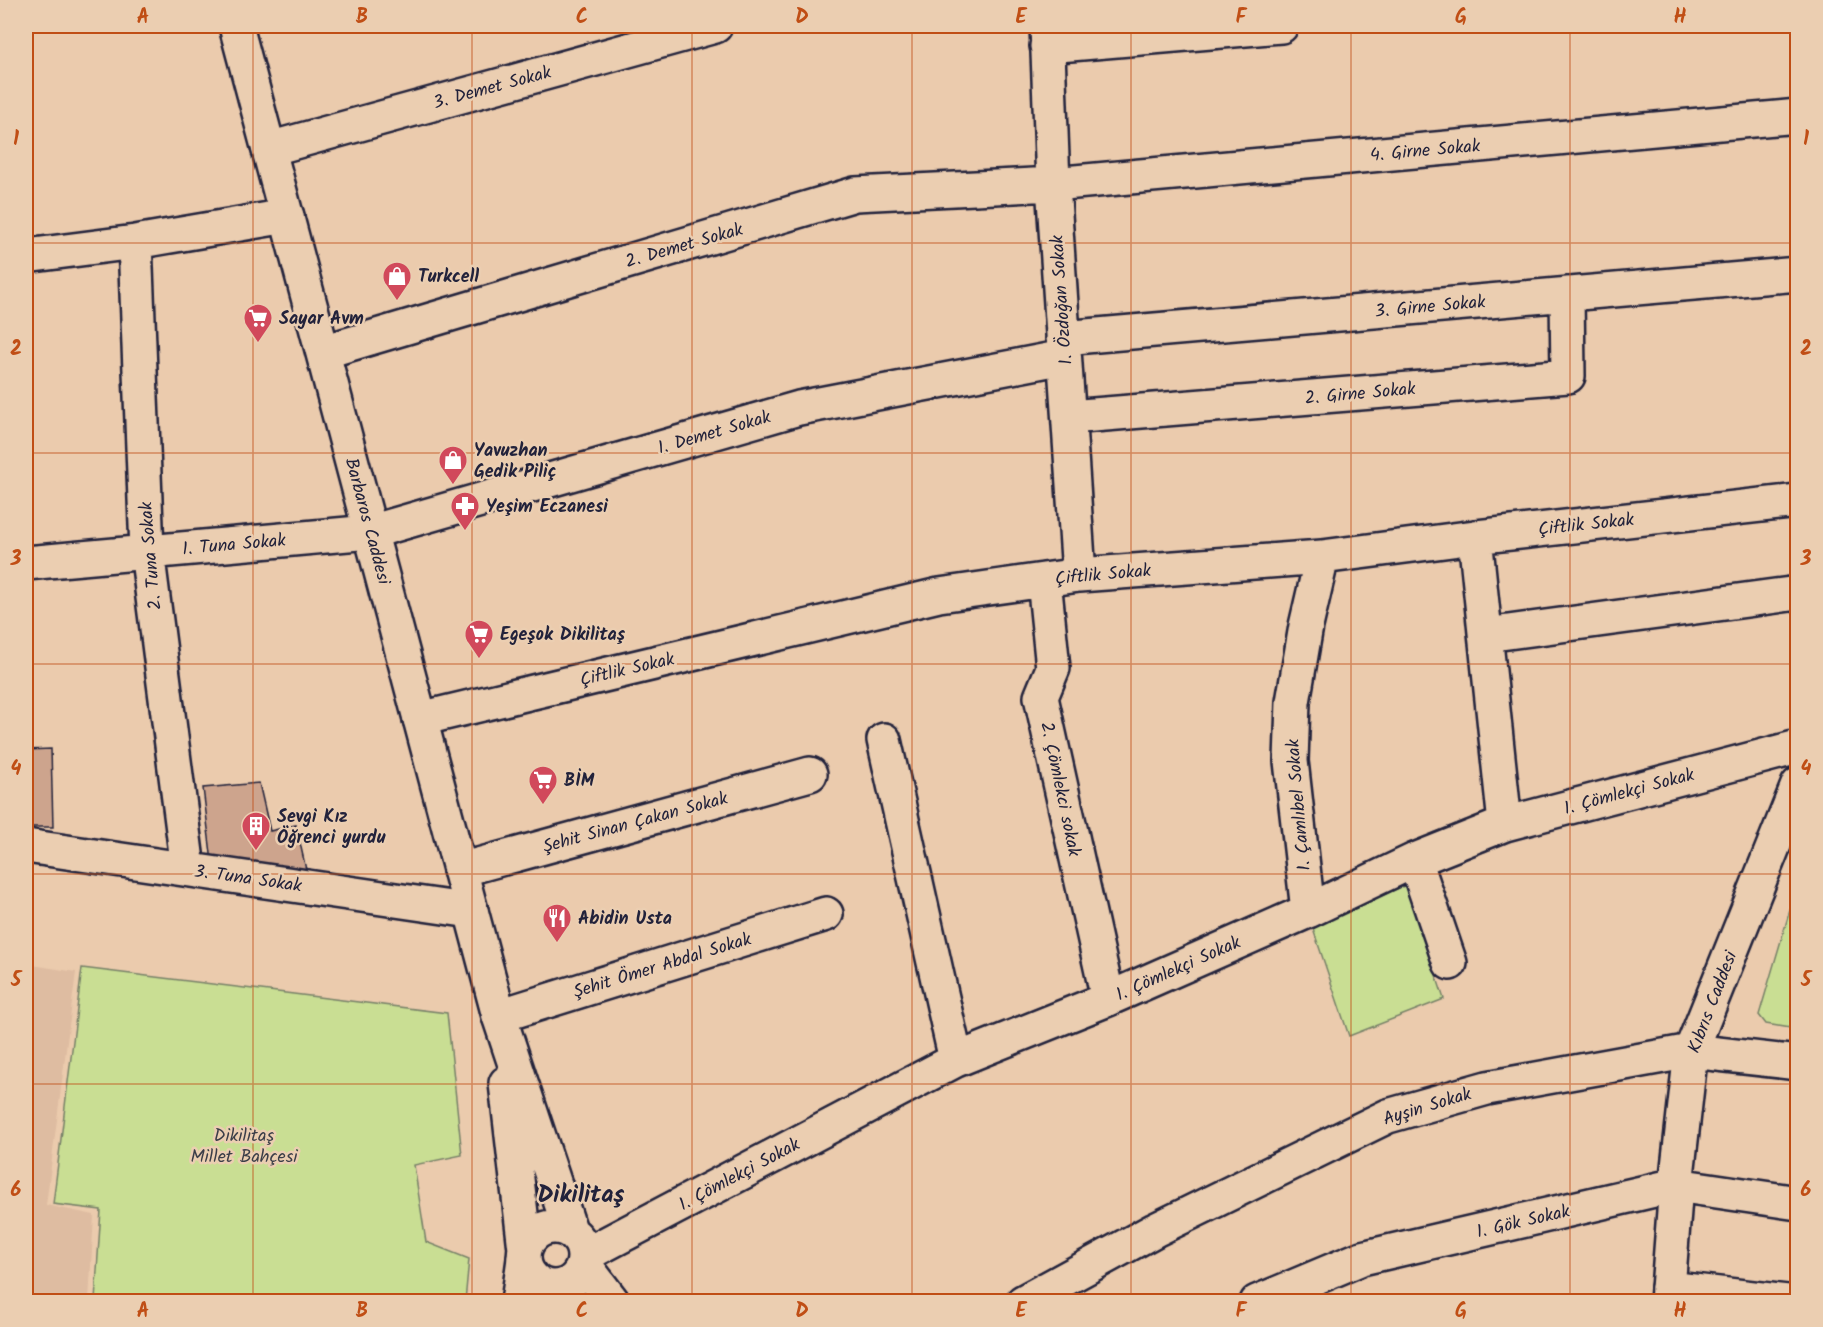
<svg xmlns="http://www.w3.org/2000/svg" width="1823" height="1327" viewBox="0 0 1823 1327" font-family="Kalam,sans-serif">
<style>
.built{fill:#debca1}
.green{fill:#c9de93;stroke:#768067;stroke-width:1.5}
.building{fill:#cda48d;stroke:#22223b;stroke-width:1.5}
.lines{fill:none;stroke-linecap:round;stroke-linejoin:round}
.minor-casing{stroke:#22223b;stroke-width:38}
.tertiary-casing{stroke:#22223b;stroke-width:38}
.secondary-casing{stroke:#22223b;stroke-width:38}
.minor{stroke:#ebceb1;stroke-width:33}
.tertiary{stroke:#ebceb1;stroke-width:33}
.secondary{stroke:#ebceb1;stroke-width:33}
.grid{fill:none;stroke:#c04e15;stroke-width:1.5;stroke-opacity:0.55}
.labels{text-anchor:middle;stroke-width:5;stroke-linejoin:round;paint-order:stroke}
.street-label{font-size:18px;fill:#22223b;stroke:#ebceb1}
.poi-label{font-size:18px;font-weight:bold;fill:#22223b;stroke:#ebceb1;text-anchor:start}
.park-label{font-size:18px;fill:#3b3e48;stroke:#ebceb1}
.district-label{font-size:24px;font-weight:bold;fill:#22223b;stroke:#ebceb1}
.neatline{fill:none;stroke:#c04e15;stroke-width:2}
.grid-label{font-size:20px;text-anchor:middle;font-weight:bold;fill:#c04e15}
</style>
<rect width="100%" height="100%" fill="#ebcbad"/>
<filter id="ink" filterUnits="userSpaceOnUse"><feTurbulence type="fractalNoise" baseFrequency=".0167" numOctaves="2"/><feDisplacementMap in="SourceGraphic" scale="12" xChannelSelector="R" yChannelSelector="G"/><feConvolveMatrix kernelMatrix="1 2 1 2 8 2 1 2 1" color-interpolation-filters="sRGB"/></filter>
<g filter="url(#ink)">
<path class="built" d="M26 964 76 972 46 1205 94 1215 89 1301H26Z"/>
<path class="green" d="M1406 885 1444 999 1349 1036 1312 926Z
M1790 910 1797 911V1029L1766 1024 1759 1015Z
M82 968 447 1013 462 1155 414 1165 426 1242 469 1259 465 1301H95L101 1210 53 1204Z"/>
<path class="building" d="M51 749 53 827H26V750Z
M259 783 270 831 296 825 309 883 213 870 203 788Z"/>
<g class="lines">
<g class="minor-casing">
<path id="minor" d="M1047 26 1053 184 1079 575
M1047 46 1281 26
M269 149 715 26
M135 242 147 551 188 869
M26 256 135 242 287 216
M1063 338 1798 274
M323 352 855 194 1053 184 1798 116
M1069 417 1568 376 1567 294
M1475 537 1505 824
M26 563 370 532 799 408 1064 357
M1044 580 1053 668 1041 697 1108 999
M1486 635 1798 593
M420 719 939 595 1079 575 1322 557 1475 537 1798 501
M884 740 956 1060
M26 846 471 911
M1415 860 1450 963
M460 870 810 774
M1308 911 1291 761 1293 702 1306 626 1322 557
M499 1016 826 914
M585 1255 956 1060 1108 999 1308 911 1415 860 1505 824 1798 747
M584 1264 613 1302
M1668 1288 1788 1302
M1023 1302 1155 1230 1388 1116 1487 1088 1691 1051 1798 1063
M1257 1302 1362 1258 1676 1185 1798 1203"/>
</g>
<g class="tertiary-casing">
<path id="tertiary" d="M518 1302 524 1259
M1667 1302 1676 1185 1691 1051 1798 785"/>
</g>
<g class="secondary-casing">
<path id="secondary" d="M236 26 499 1016 570 1230
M506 1083 525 1249
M524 1257a30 30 0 1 1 60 0a30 30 0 1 1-60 0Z"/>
</g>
<use href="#minor" class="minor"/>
<use href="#tertiary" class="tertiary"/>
<use href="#secondary" class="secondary"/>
</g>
</g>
<path class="grid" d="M253 26V1302M472 26V1302M692 26V1302M912 26V1302M1131 26V1302M1351 26V1302M1570 26V1302M26 243H1798M26 453H1798M26 664H1798M26 874H1798M26 1084H1798"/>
<defs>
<g id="shop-pin" transform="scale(1.5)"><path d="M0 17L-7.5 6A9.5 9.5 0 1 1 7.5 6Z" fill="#d1495b" stroke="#ebceb1"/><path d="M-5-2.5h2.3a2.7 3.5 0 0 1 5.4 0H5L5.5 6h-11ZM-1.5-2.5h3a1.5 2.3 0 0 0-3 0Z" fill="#fff"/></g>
<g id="supermarket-pin" transform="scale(1.5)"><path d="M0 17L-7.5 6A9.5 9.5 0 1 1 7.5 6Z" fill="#d1495b" stroke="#ebceb1"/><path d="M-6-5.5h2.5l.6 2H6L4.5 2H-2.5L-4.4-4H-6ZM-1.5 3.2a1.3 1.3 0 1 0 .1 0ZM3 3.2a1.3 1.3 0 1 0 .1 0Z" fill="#fff"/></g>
<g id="pharmacy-pin" transform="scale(1.5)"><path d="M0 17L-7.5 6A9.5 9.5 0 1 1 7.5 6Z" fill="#d1495b" stroke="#ebceb1"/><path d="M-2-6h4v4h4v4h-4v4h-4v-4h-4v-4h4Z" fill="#fff"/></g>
<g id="building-pin" transform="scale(1.5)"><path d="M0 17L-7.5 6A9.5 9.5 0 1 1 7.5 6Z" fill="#d1495b" stroke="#ebceb1"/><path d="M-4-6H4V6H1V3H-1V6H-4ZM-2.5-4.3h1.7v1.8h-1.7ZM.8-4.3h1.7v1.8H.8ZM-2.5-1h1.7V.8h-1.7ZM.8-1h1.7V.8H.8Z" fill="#fff"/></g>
<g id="restaurant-pin" transform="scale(1.5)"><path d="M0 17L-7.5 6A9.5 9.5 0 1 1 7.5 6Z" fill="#d1495b" stroke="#ebceb1"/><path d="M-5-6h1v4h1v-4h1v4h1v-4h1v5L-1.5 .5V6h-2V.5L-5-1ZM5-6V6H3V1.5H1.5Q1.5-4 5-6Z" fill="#fff"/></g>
</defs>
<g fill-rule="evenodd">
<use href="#shop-pin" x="397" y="276"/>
<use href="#supermarket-pin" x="258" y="318"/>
<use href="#shop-pin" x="453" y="460"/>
<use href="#pharmacy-pin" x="465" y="506"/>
<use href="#supermarket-pin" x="479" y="634"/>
<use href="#supermarket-pin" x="543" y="780"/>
<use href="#building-pin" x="256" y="826"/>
<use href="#restaurant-pin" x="557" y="918"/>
</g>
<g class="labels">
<g class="street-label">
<text transform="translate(492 87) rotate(-15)" y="6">3. Demet Sokak</text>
<text transform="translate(1425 150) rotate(-5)" y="6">4. Girne Sokak</text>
<text transform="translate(684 245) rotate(-16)" y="6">2. Demet Sokak</text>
<text transform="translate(1061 300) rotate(-94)" y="6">1. Özdoğan Sokak</text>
<text transform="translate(1430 306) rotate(-5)" y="6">3. Girne Sokak</text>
<text transform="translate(1360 393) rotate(-5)" y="6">2. Girne Sokak</text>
<text transform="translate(714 432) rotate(-16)" y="6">1. Demet Sokak</text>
<text transform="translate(368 521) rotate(75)" y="6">Barbaros Caddesi</text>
<text transform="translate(1586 524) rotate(-6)" y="6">Çiftlik Sokak</text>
<text transform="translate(234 544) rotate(-5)" y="6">1. Tuna Sokak</text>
<text transform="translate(150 556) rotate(-95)" y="6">2. Tuna Sokak</text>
<text transform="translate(1103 574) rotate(-5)" y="6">Çiftlik Sokak</text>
<text transform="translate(627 669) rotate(-13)" y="6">Çiftlik Sokak</text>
<text transform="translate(1061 789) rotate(78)" y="6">2. Çömlekci sokak</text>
<text transform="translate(1629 791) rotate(-15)" y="6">1. Çömlekçi Sokak</text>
<text transform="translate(1298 805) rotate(-95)" y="6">1. Çamlıbel Sokak</text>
<text transform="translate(635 822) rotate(-15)" y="6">Şehit Sinan Çakan Sokak</text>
<text transform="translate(248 878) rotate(8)" y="6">3. Tuna Sokak</text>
<text transform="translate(662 965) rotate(-17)" y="6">Şehit Ömer Abdal Sokak</text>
<text transform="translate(1178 968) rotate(-24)" y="6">1. Çömlekçi Sokak</text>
<text transform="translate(1712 1002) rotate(-69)" y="6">Kıbrıs Caddesi</text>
<text transform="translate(1427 1106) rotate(-17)" y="6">Ayşin Sokak</text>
<text transform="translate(739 1174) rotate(-28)" y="6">1. Çömlekçi Sokak</text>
<text transform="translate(1523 1221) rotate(-13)" y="6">1. Gök Sokak</text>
</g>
<g class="poi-label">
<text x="418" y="282">Turkcell</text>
<text x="279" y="324">Sayar Avm</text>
<text x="474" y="456">Yavuzhan<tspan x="474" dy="21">Gedik Piliç</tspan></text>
<text x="486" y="512">Yeşim Eczanesi</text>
<text x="500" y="640">Egeşok Dikilitaş</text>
<text x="564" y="786">BİM</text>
<text x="277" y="822">Sevgi Kız<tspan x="277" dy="21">Öğrenci yurdu</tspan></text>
<text x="578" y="924">Abidin Usta</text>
</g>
<g class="park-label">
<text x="244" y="1141">Dikilitaş<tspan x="244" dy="21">Millet Bahçesi</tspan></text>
</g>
<g class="district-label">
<text x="581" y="1202">Dikilitaş</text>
</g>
</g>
<rect width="1823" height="1327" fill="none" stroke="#ebceb1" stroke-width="66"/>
<rect x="33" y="33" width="1757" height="1261" class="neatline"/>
<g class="grid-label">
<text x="143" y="23">A</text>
<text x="362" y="23">B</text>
<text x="582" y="23">C</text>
<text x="802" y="23">D</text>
<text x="1021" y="23">E</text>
<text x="1241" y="23">F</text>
<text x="1461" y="23">G</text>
<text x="1680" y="23">H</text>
<text x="16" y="145">1</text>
<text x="1806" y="145">1</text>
<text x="16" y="355">2</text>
<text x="1806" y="355">2</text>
<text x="16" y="565">3</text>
<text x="1806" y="565">3</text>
<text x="16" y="775">4</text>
<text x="1806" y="775">4</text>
<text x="16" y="986">5</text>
<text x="1806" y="986">5</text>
<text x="16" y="1196">6</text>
<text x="1806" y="1196">6</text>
<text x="143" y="1317">A</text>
<text x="362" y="1317">B</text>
<text x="582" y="1317">C</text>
<text x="802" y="1317">D</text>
<text x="1021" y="1317">E</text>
<text x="1241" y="1317">F</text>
<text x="1461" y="1317">G</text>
<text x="1680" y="1317">H</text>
</g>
</svg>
